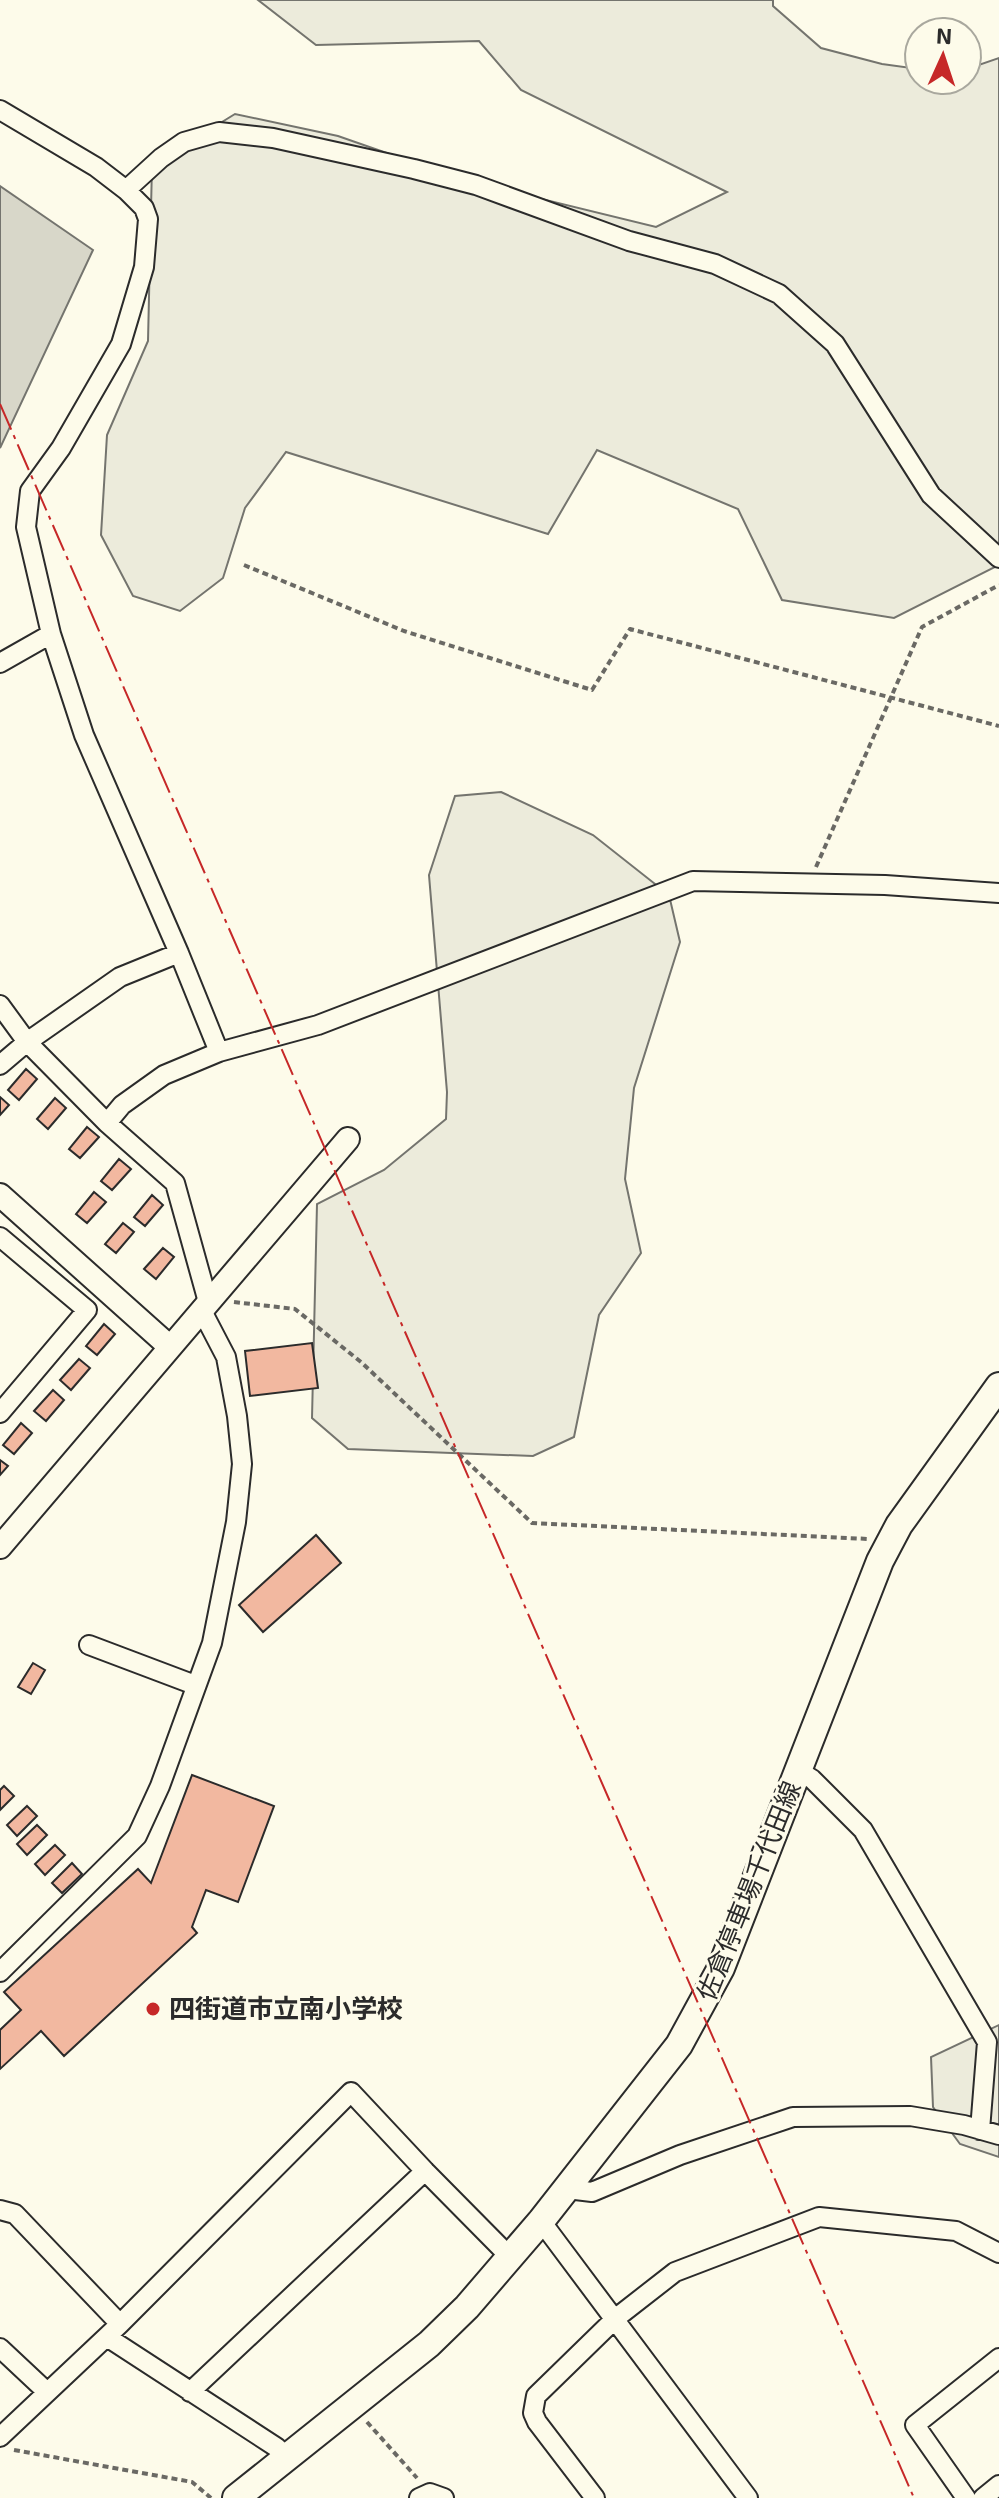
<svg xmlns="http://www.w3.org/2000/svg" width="999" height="2498" viewBox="0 0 999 2498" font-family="'Exo 2','Noto Sans JP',sans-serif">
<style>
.green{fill:#ecebdb;stroke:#74746e;stroke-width:2}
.water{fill:#d8d7c9;stroke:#74746e;stroke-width:2}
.building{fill:#f2b8a0;stroke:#2b2b2b;stroke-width:2}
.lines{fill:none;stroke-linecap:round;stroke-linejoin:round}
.minor-casing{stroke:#2b2b2b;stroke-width:22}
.tertiary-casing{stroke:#2b2b2b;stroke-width:26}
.secondary-casing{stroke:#2b2b2b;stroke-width:30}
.path{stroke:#6a6964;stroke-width:4;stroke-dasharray:6 4;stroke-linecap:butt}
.minor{stroke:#fdfbea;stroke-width:18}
.tertiary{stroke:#fdfbea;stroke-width:22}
.secondary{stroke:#fdfbea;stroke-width:26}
.power{stroke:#c62828;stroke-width:2;stroke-dasharray:28 6 4 6;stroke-linecap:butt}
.poi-dot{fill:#c62828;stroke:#fdfbea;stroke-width:3}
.labels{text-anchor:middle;stroke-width:6;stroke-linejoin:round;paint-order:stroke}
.street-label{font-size:26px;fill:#2b2b2b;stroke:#fdfbea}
.poi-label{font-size:26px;font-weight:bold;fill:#2b2b2b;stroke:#fdfbea;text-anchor:start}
</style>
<rect width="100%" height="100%" fill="#fdfbea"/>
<path class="green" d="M258 0H773V6L821 48 882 64 919 69V80H967V69L999 58V565L894 618 782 600 738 509 597 450 548 534 286 452 245 508 223 578 180 611 133 596 101 535 107 435 148 341 152 165 235 114 338 136 464 180 656 227 727 192 521 90 479 41 316 45Z
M501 792 593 835 669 895 680 942 634 1088 625 1179 641 1253 599 1315 574 1437 533 1456 348 1449 312 1418 317 1204 384 1170 446 1119 447 1092 429 875 455 796Z
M999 2025V2157L960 2144 933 2107 931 2057Z"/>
<path class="water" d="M0 186 93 250 0 448Z"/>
<path class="building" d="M26 1069 37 1079 19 1100 8 1090Z
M0 1097 9 1105 0 1115Z
M55 1098 66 1108 48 1129 37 1119Z
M87 1127 99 1137 80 1158 69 1149Z
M119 1159 131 1169 112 1190 101 1181Z
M94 1192 106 1202 87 1223 76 1214Z
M152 1195 163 1205 145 1226 134 1217Z
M123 1223 134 1232 116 1253 105 1244Z
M163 1248 174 1257 156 1279 144 1269Z
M104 1324 115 1334 97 1355 86 1346Z
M312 1343 318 1388 250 1396 245 1351Z
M79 1359 90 1368 71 1390 60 1380Z
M53 1390 64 1400 46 1421 34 1411Z
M21 1423 32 1433 14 1454 3 1445Z
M0 1460 8 1466 0 1475Z
M316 1535 341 1563 263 1632 239 1605Z
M33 1663 45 1670 31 1694 18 1687Z
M192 1775 274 1806 238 1902 206 1890 192 1927 197 1933 64 2056 41 2031 0 2069V2030L21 2010 4 1992 138 1869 151 1883Z
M4 1786 14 1796 0 1810V1790Z
M27 1806 37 1816 17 1836 7 1825Z
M37 1825 47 1835 27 1855 17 1844Z
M55 1845 65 1855 45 1875 35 1864Z
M72 1863 82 1874 62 1893 52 1883Z"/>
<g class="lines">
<g class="minor-casing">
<path id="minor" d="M0 110 96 167 126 190 144 208 148 219 144 267 121 344 61 448 30 491 26 527 51 634 84 735 179 953 219 1052
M126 190 161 158 184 142 219 132 273 138 414 169 476 185 629 241 715 264 779 294 835 344 931 495 999 558
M0 663 51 634
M0 1005 27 1042 107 1123 175 1183 208 1302
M0 1065 27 1042 120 977 179 953
M107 1123 122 1105 164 1075 219 1052 318 1025 693 881 885 885 999 893
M0 1237 87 1310 0 1413
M89 1645 195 1685
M799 1771 812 1779 863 1830 987 2042 980 2130
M0 1972 137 1836 160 1786 212 1643 236 1522 242 1464 237 1416 226 1357 201 1309
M567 2189 592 2192 680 2155 793 2117 910 2116 964 2125 999 2135
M0 2210 15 2214 120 2324
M541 2221 748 2498
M107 2337 276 2447 287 2457
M0 2348 47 2392
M190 2392 425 2171
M0 2437 120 2324 351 2092 425 2171 510 2257
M419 2498 430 2493 444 2498
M595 2498 537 2422 533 2413 536 2396 616 2318 675 2272 819 2217 956 2231 999 2253
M966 2498 915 2425 999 2358
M983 2498 999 2485"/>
</g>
<g class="tertiary-casing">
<path id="tertiary" d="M0 1195 170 1347
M0 1547 348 1139"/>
</g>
<g class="secondary-casing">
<path id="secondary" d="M236 2498 429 2344 467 2307 541 2221 679 2045 721 1968 880 1561 899 1525 999 1386"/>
</g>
<path class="path" d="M244 565 404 631 592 690 630 629 999 726
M816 867 922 627 999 585
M234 1302 295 1309 361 1362 532 1523 869 1539
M367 2422 417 2478
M14 2450 192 2482 211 2498"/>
<use href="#minor" class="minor"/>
<use href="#tertiary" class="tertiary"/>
<use href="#secondary" class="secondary"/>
<path class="power" d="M0 404 914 2498"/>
</g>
<circle class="poi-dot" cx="153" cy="2009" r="8"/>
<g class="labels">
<g class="street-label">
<text transform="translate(749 1891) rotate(-68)" y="9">佐倉停車場千代田線</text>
</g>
<g class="poi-label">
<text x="169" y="2018">四街道市立南小学校</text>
</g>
</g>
<g transform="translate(943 56) rotate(3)"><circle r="38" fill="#fdfbea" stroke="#a9a89e" stroke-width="2"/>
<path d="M0-6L14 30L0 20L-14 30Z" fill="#c62828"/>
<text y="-12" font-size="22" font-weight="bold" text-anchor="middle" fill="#2b2b2b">N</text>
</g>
</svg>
